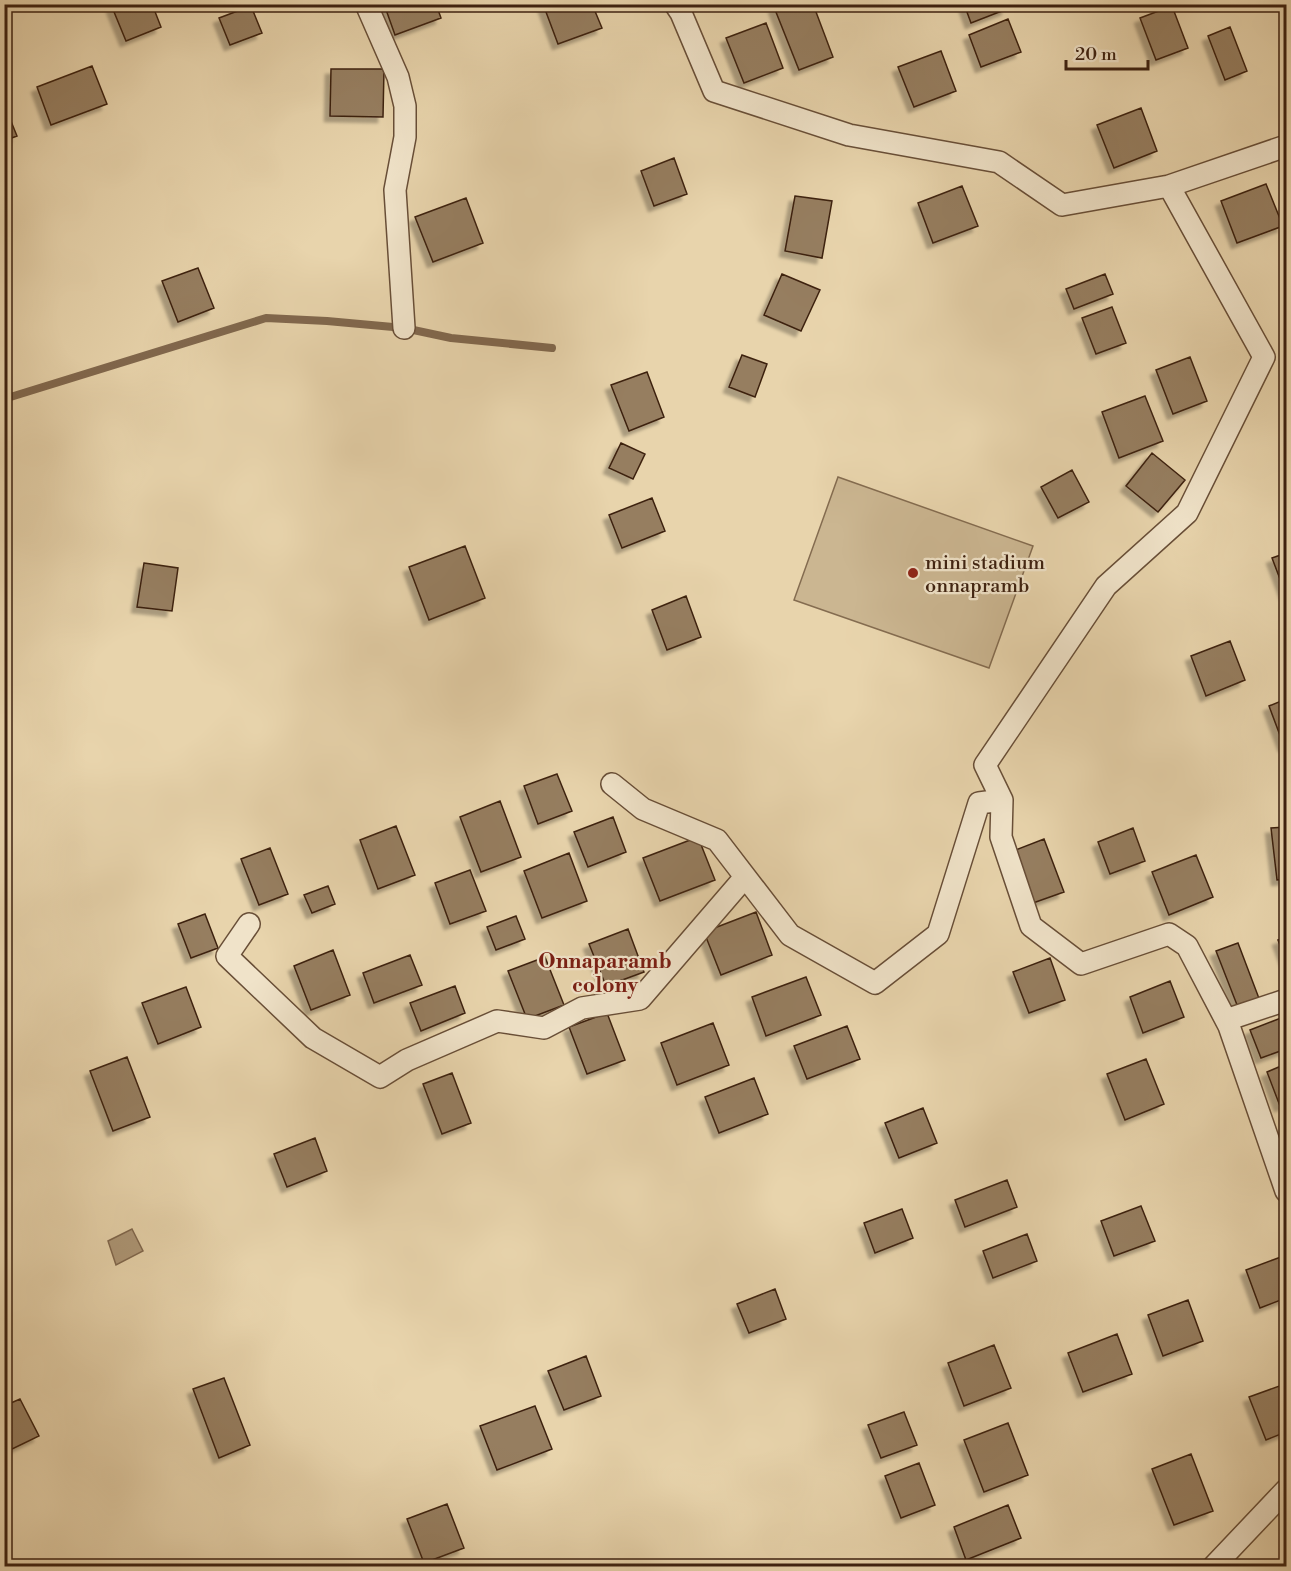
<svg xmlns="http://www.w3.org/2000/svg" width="1291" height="1571" viewBox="0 0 1291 1571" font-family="'Libre Bodoni',serif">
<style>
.green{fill:#cbb691;stroke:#846c50;stroke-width:1.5}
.water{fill:#ae9777;stroke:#81684e;stroke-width:1.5}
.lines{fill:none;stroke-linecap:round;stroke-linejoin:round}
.stream{stroke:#81684e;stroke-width:8}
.building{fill:#967e61;stroke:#3d2110;stroke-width:1.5;filter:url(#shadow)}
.minor-casing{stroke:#684e37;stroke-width:24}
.minor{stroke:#f0e3c9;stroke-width:21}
.poi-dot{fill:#8f2418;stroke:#f0e3c9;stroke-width:2}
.labels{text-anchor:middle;stroke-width:4.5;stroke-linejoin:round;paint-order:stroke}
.poi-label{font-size:20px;fill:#3d2110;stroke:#f0e3c9;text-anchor:start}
.neighbourhood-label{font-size:21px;font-weight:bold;fill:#7a1f14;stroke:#f0e3c9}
</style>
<defs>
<filter id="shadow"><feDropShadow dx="-5.5" dy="5.5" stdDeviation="1.5" flood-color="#0004"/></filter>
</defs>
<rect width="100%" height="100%" fill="#e8d4ac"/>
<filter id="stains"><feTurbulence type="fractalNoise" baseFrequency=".00333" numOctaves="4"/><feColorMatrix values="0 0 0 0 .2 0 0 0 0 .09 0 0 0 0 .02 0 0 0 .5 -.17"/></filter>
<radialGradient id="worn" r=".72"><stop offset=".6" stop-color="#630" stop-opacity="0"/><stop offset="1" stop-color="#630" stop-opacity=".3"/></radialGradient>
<path class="green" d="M838 477 1033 546 989 668 794 600Z"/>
<path class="water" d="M132 1229 143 1251 116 1265 108 1241Z"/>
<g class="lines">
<path class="stream" d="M4 399 266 318 327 321 404 328 451 338 552 348"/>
</g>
<path class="building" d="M118 4H152L161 27 126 41 112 7Z
M384 4H436L441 18 395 35Z
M543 4H592L602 28 558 44Z
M780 4H813L833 57 799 70 774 7Z
M964 4H1006L1007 9 971 23Z
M251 6 262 33 230 45 219 18Z
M1172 6 1188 48 1156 60 1140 18Z
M1008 19 1021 52 981 67 969 35Z
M766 23 783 68 744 83 726 38Z
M1230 27 1247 71 1225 80 1208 36Z
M941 51 956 91 914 107 898 67Z
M92 66 107 104 51 125 37 87Z
M331 69H384L383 117 330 116Z
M4 104 17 136 4 141Z
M1141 108 1157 151 1114 168 1097 125Z
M674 158 687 194 654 206 641 171Z
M1266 184 1283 226 1237 243 1221 201Z
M962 186 978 226 933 243 918 203Z
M795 196 832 201 822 258 785 251Z
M466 198 483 243 433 262 415 217Z
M198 268 214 308 178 322 162 281Z
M782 274 820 290 801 331 764 315Z
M1105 274 1113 294 1074 309 1066 289Z
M1112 307 1126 343 1096 354 1082 318Z
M742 355 767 364 755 397 729 387Z
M1190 357 1207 401 1173 414 1156 370Z
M647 372 664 417 629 431 611 385Z
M1145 396 1163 441 1119 458 1102 412Z
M621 443 645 454 633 479 609 468Z
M1152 453 1185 480 1158 512 1126 486Z
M1072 470 1089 502 1058 518 1041 487Z
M652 498 665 531 622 548 609 515Z
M465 546 485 598 429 620 409 567Z
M1286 553V595L1272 558Z
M144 563 178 568 172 611 137 607Z
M686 596 701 637 667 650 652 610Z
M1230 641 1245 680 1206 696 1191 656Z
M1286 699V746H1284L1269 706Z
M557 774 572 811 538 824 524 786Z
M500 801 521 857 481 872 460 817Z
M613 817 626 852 588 867 574 832Z
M396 826 415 875 378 889 360 840Z
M1286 827V879L1277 880 1271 828Z
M1133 828 1145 861 1110 874 1098 842Z
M698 837 715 880 660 901 643 858Z
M1044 839 1064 892 1033 903 1013 851Z
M270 848 288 894 259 905 241 859Z
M569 853 587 901 542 918 524 871Z
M1196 855 1213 897 1169 915 1152 872Z
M470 870 486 911 450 924 435 883Z
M328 886 335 904 312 913 304 895Z
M756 912 772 955 721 975 704 932Z
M205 914 218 948 191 958 178 924Z
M516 916 525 939 496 950 487 927Z
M628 929 644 972 606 986 589 944Z
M1286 937V961L1278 940Z
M1238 943 1260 1001 1239 1010 1216 951Z
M333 950 350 995 311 1010 294 966Z
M410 955 422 985 374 1003 363 973Z
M545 957 564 1005 527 1019 508 971Z
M1050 958 1065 1000 1029 1013 1013 972Z
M806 977 821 1015 766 1036 752 997Z
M1170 981 1184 1017 1143 1033 1130 997Z
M455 986 465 1013 421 1031 410 1003Z
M186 987 201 1027 158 1044 142 1003Z
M607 1013 625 1060 587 1074 569 1027Z
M1286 1016V1049L1261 1058 1250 1030Z
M713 1023 729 1065 677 1085 661 1043Z
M847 1026 860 1059 807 1079 794 1046Z
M127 1057 150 1117 113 1131 90 1071Z
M1146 1059 1164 1104 1125 1120 1107 1074Z
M1286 1064V1104L1280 1106 1267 1072Z
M452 1073 471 1123 442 1134 423 1084Z
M754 1078 768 1114 719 1133 705 1097Z
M923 1108 937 1143 899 1158 885 1123Z
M315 1138 327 1171 287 1187 274 1154Z
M1007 1180 1017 1207 965 1227 955 1200Z
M1141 1206 1155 1241 1114 1256 1101 1221Z
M902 1209 913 1238 875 1253 864 1223Z
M1027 1234 1037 1261 993 1278 983 1251Z
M1286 1255V1298L1260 1308 1246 1270Z
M775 1289 786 1319 749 1333 737 1304Z
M1188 1300 1203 1341 1163 1356 1148 1315Z
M1117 1334 1132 1374 1083 1392 1068 1353Z
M994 1345 1011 1388 964 1406 948 1363Z
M586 1356 601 1396 564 1410 548 1371Z
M224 1378 250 1445 219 1458 193 1389Z
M1285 1384 1286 1432 1266 1440 1249 1397Z
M20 1399 39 1436 8 1451 4 1444V1406Z
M535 1406 552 1449 497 1470 480 1426Z
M904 1412 917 1445 881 1458 868 1425Z
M1008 1423 1028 1475 984 1492 964 1440Z
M1191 1454 1213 1511 1174 1525 1152 1469Z
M919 1463 935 1505 901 1518 885 1476Z
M447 1504 464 1548 424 1563 407 1519Z
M1008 1505 1021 1538 966 1560 954 1527Z"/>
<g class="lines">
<g class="minor-casing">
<path id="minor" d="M366 4 398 77 405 106V137L395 190 404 328
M675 4 681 13 714 91 849 135 999 162 1062 205 1169 186 1264 357 1187 513 1106 586 985 765 1002 800 1001 837 1031 926 1081 964 1169 934 1187 946 1229 1026 1286 1191
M1169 186 1286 146
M612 784 643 809 717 840 790 935 875 983 938 934 979 803 1002 800
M249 924 227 956 313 1038 380 1077 407 1060 497 1021 544 1028 582 1008 640 999 745 877
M1226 1020 1286 1000
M1214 1566 1286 1490"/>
</g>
<use href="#minor" class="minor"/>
</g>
<circle class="poi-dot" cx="913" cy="573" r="6"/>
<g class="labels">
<g class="poi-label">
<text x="925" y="569">mini stadium<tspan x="925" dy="23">onnapramb</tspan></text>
</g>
<g class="neighbourhood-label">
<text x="605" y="968">Onnaparamb<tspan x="605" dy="24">colony</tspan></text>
</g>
</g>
<rect width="1291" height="1571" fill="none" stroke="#e8d4ac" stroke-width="24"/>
<rect x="6" y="6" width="1279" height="1559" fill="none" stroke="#3d2110" stroke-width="3"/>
<rect x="12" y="12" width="1267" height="1547" fill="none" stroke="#3d2110" stroke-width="1.5"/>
<path d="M1066 60v9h82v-9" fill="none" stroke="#3d2110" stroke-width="3"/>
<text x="1075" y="60" font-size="18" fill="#3d2110" stroke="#f0e3c9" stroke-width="4.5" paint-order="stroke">20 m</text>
<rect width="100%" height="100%" filter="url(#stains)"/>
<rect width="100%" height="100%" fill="url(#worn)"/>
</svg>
